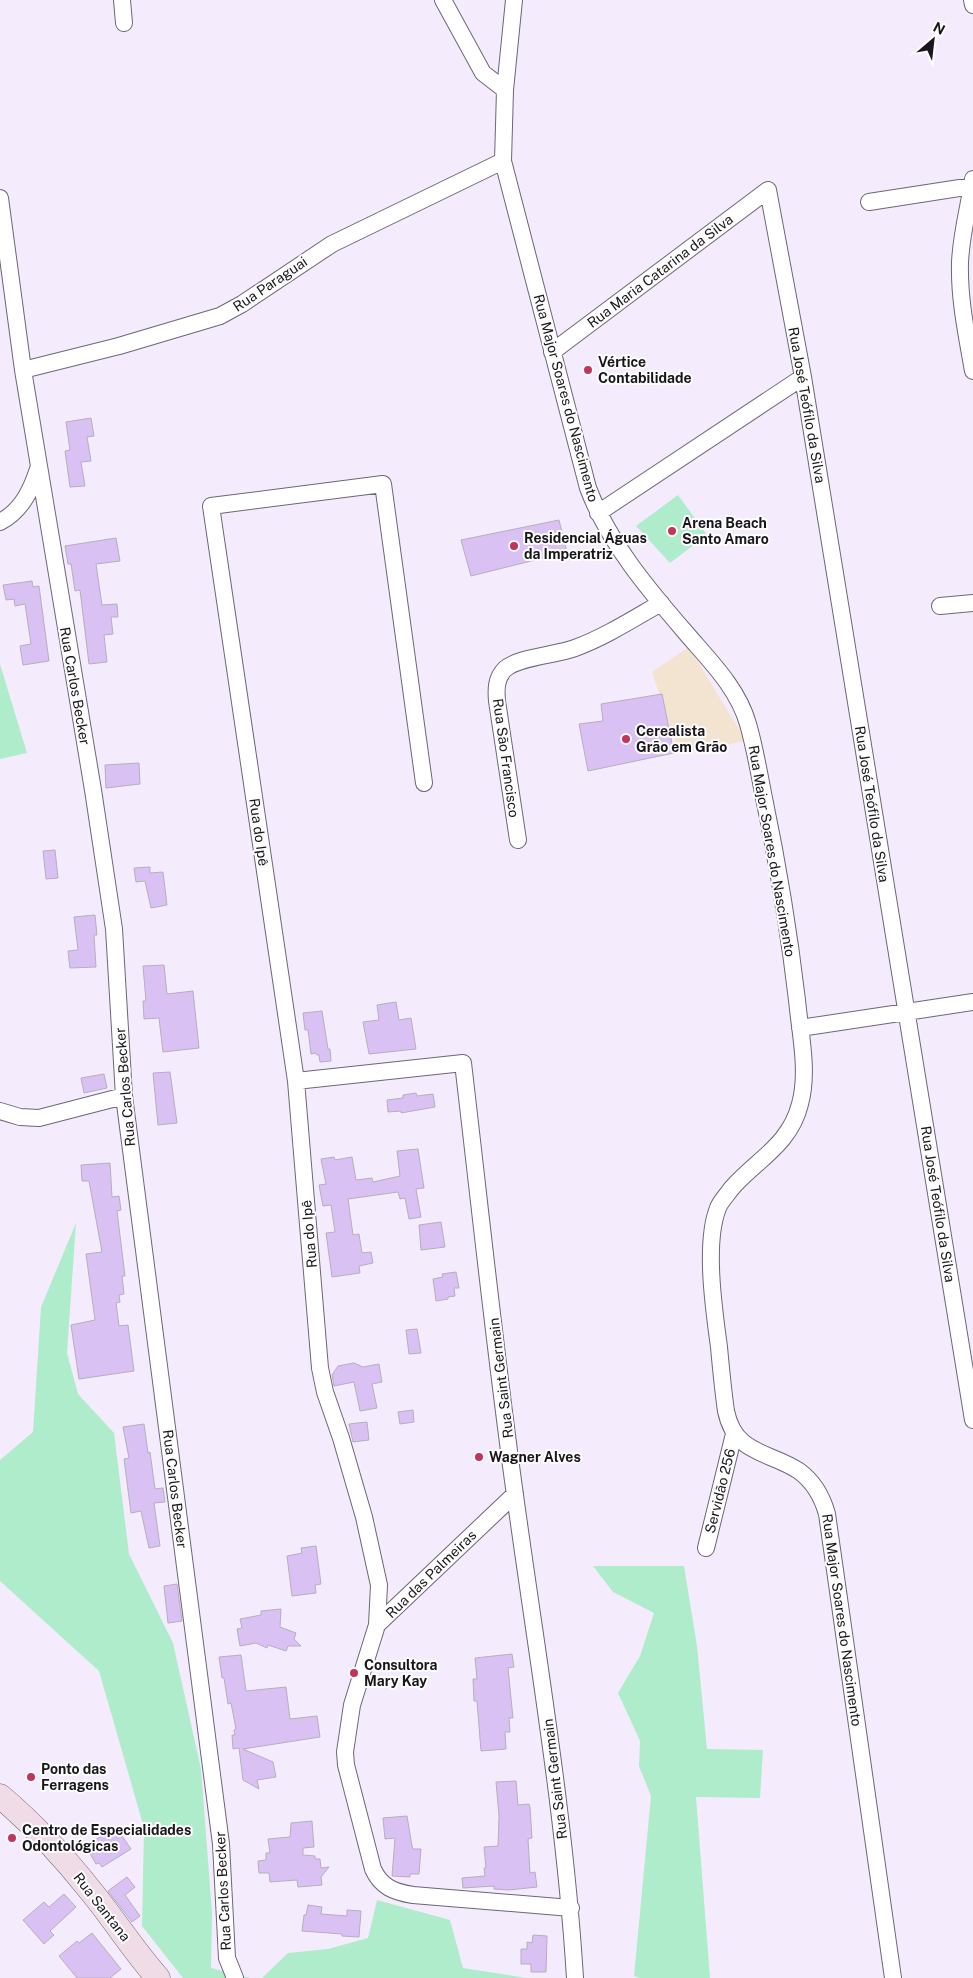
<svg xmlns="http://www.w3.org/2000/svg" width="973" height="1978" viewBox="0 0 973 1978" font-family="'Public Sans',sans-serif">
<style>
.industrial{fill:#f3e4d1}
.green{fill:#aeeccc}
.building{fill:#d9c1f3;stroke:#b6aebe}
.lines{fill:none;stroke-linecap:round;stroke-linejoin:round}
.street-casing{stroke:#6d6674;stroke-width:18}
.secondary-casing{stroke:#6d6674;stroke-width:25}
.street{stroke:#fff;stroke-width:16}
.secondary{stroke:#f0dce6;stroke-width:24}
.poi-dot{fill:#c3345d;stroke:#fdfdfd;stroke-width:2}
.labels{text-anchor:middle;stroke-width:4;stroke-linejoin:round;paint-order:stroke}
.street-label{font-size:14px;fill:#18151b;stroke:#fdfdfd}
.poi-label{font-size:14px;font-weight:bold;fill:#18151b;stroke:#fdfdfd;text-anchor:start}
</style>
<rect width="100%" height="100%" fill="#f4ecfd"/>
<path class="industrial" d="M689 647 746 741 679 753 652 672Z"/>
<path class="green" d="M678 495 707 535 670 563 636 526Z
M0 664 27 753 0 759Z
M76 1223 67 1353 78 1394 114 1433 129 1554 173 1643 201 1769 212 1913 211 1968 250 1978H183L142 1926 144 1828 99 1671 0 1581V1460L33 1432 41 1307Z
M593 1566H684L697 1646 707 1749 763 1750 760 1798 696 1797 710 1978H640L634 1976 651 1796 639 1766 640 1741 618 1693 640 1656 654 1613 613 1592Z
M377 1900 450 1920 463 1968 527 1978H262L288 1953 328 1949 368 1938Z"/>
<path class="building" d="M91 418 94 436 87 437 91 461 81 462 85 486 70 487 65 451 70 450 66 422Z
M559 520 567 552 471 576 461 540Z
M116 538 120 561 96 564 102 605 117 604 118 617H111L113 634 104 635 107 662 89 664 80 590 75 591 71 564H68L65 546Z
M32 581 33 587 39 586 49 661 23 665 20 646 31 644 25 604 15 606 14 599 6 600 3 585Z
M662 694 674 753 588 771 579 724 603 721 601 704Z
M139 763 140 784 106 788 105 765Z
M55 850 58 878 46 879 43 851Z
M150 867V873L163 872 167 905 151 908 145 881 136 882 134 868Z
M95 915 97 935H94L96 967 70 968 68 951 78 950 74 917Z
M164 965 167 994 193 991 199 1048 163 1052 159 1018 144 1019 143 1001H146L143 966Z
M396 1002 399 1020 411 1018 416 1049 369 1054 363 1022 379 1020 377 1005Z
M322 1011 328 1049H330L331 1061 320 1062 319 1055H317L316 1053 311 1054 308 1030H305L303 1013Z
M170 1072 177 1123 158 1125 153 1073Z
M104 1074 107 1088 84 1093 81 1078Z
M416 1093 417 1096 433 1094 435 1107 401 1113V1111L388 1112 387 1100 403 1098V1095Z
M418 1149 424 1188 416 1189 421 1217 409 1219 405 1198 400 1199 398 1192 348 1199 353 1235 359 1234 362 1253 371 1252 373 1263 359 1266 360 1273 332 1277 326 1233 335 1232 331 1205 323 1206 319 1185 326 1184 321 1159 334 1157 335 1160 352 1157 356 1180 372 1178 373 1182 400 1176 397 1151Z
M110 1163 112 1197 119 1196 121 1210 117 1211 125 1276H122L124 1294 119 1295 120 1302 116 1303 119 1326 128 1325 134 1371 79 1379 71 1325 95 1320 86 1254 102 1252 89 1181H82L81 1165Z
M441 1222 445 1247 421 1250 419 1225Z
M456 1272 459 1288H454L455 1296 448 1297V1299L436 1301 433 1279 443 1277 442 1274Z
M417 1329 421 1353 409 1354 406 1330Z
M354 1363 363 1367 379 1364 382 1382 372 1384 377 1408 360 1411 354 1382 334 1386 332 1375 338 1366Z
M413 1410 414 1422 400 1424 398 1412Z
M367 1422 369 1440 353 1442 349 1424Z
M144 1424 148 1453 150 1452 155 1489 163 1488 165 1502 154 1503 160 1546 149 1548 141 1511 131 1513 124 1459 129 1458 123 1427Z
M316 1546 321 1584 315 1585 316 1593 292 1596 287 1556 302 1553 301 1548Z
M177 1584 182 1621 168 1623 164 1586Z
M281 1609 280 1627 296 1633 294 1639 301 1646H288L286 1651 268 1645 267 1648 256 1643 240 1646 237 1629 242 1628 240 1619 261 1615V1611Z
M512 1654 514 1667 508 1668 513 1718H509L510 1732H505L506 1749 481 1751 477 1701H474L473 1679H477L475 1658Z
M241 1655 246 1691 286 1687 290 1719 317 1716 320 1737 243 1749 273 1762 276 1777 257 1780 259 1789 243 1780 239 1748 233 1749 232 1735H235L234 1730 236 1729 231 1703 228 1704 224 1678H222L219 1657Z
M516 1781 518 1805 529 1804 530 1807 532 1838 528 1839 530 1873 535 1872 537 1887 509 1890 494 1889V1886L463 1888 462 1878 485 1876 484 1868H486L484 1847 498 1846 499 1816 496 1782Z
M407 1816 412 1846 413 1849H421L419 1874H410V1877L392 1876 395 1838 385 1839 383 1818Z
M312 1821 314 1847 303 1848V1855L315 1856V1859H320L321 1868 329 1867 321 1877 322 1885 298 1887 297 1880 270 1882 269 1873H259L258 1861 266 1860V1853H270L268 1839 290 1837 291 1823Z
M116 1827 131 1849 102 1867 99 1863 96 1864 89 1852 91 1851 89 1848 97 1843 95 1840Z
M127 1877 135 1887 125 1895 140 1916 132 1922 108 1891Z
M64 1894 76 1907 50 1931 54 1935 44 1944 23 1920 44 1902 49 1907Z
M308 1905 322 1907 321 1914 347 1916V1910L361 1911 359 1937 342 1936V1934L302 1931 304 1915H306Z
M92 1933 121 1969 110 1978H77L59 1956 77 1941 79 1943Z
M533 1935 547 1936 546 1972H531V1964H521V1949H527V1942L532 1943Z"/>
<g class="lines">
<g class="street-casing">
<path id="street" d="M122 0 124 23
M443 0 483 73 505 90
M514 0 505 90 503 161 588 488C609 543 648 589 686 633 709 660 738 688 748 724 755 748 759 773 764 798 778 865 789 932 797 1000 800 1033 809 1071 800 1104 790 1145 756 1160 731 1189 727 1195 720 1202 718 1208 704 1243 714 1310 719 1347 721 1369 723 1390 726 1411 735 1455 769 1451 799 1471 814 1482 822 1496 827 1514L893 1978
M972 0 973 5
M973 179C969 207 961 234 960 263 959 300 967 336 973 371
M0 198 23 370 93 790 114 929 124 1096 221 1844 227 1958 235 1978
M869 202 973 186
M552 352 768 190 803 377 973 1420
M23 370 119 346 220 316 242 304 332 244 503 161
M598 513 803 377
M0 522C21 511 31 491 38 469
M940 606 973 603
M518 840 497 701C496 689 496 678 505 669 518 657 557 655 575 648 605 637 633 619 661 603
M800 1028 973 1002
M296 1081 463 1063C480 1207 495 1352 515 1495 537 1656 565 1816 575 1978
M0 1111 20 1117 39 1118 124 1096
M515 1494 377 1625 352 1705 345 1752 346 1765 373 1869C381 1887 394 1892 413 1895L571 1908
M706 1548 734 1434
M377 1625 379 1585 364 1517 341 1438 325 1392 320 1368 296 1081 211 506 383 484 424 783"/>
</g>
<g class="secondary-casing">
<path id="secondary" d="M0 1796C33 1824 63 1856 90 1890 114 1919 133 1950 158 1978"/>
</g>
<use href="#street" class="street"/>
<use href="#secondary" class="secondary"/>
</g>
<g class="poi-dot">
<circle cx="588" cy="370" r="5"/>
<circle cx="672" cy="531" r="5"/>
<circle cx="514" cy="546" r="5"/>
<circle cx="626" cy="739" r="5"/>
<circle cx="479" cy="1457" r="5"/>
<circle cx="354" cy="1673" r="5"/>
<circle cx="31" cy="1777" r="5"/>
<circle cx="12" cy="1838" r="5"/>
</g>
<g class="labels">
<g class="street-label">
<text transform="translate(660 271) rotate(-37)" y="5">Rua Maria Catarina da Silva</text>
<text transform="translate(270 284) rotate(-34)" y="5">Rua Paraguai</text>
<text transform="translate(566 398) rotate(75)" y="5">Rua Major Soares do Nascimento</text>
<text transform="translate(807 405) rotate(80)" y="5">Rua José Teófilo da Silva</text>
<text transform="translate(75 686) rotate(80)" y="5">Rua Carlos Becker</text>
<text transform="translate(506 758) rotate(82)" y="5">Rua São Francisco</text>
<text transform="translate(872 804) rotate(81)" y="5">Rua José Teófilo da Silva</text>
<text transform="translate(259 832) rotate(82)" y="5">Rua do Ipê</text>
<text transform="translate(772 851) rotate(80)" y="5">Rua Major Soares do Nascimento</text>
<text transform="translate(125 1087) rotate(-95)" y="5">Rua Carlos Becker</text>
<text transform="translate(938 1204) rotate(81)" y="5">Rua José Teófilo da Silva</text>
<text transform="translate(309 1234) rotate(-95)" y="5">Rua do Ipê</text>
<text transform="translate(501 1378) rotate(-97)" y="5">Rua Saint Germain</text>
<text transform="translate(175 1489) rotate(83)" y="5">Rua Carlos Becker</text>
<text transform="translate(720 1491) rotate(-76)" y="5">Servidão 256</text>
<text transform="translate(431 1574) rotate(-44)" y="5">Rua das Palmeiras</text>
<text transform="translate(842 1620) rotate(82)" y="5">Rua Major Soares do Nascimento</text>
<text transform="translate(555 1779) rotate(-97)" y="5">Rua Saint Germain</text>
<text transform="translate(223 1891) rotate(-93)" y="5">Rua Carlos Becker</text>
<text transform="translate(102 1907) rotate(52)" y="5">Rua Santana</text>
</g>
<g class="poi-label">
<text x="598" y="367">Vértice<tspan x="598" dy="16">Contabilidade</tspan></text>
<text x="682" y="528">Arena Beach<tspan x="682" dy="16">Santo Amaro</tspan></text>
<text x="524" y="543">Residencial Águas<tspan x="524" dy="16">da Imperatriz</tspan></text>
<text x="636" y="736">Cerealista<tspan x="636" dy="16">Grão em Grão</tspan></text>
<text x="489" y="1462">Wagner Alves</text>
<text x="364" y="1670">Consultora<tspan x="364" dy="16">Mary Kay</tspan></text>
<text x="41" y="1774">Ponto das<tspan x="41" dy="16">Ferragens</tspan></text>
<text x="22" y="1835">Centro de Especialidades<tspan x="22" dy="16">Odontológicas</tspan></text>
</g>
</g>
<g transform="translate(933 40) rotate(28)" stroke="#fdfdfd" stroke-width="4" paint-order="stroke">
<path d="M0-4L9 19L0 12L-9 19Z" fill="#18151b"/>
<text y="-8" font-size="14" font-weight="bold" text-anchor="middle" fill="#18151b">N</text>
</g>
</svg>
